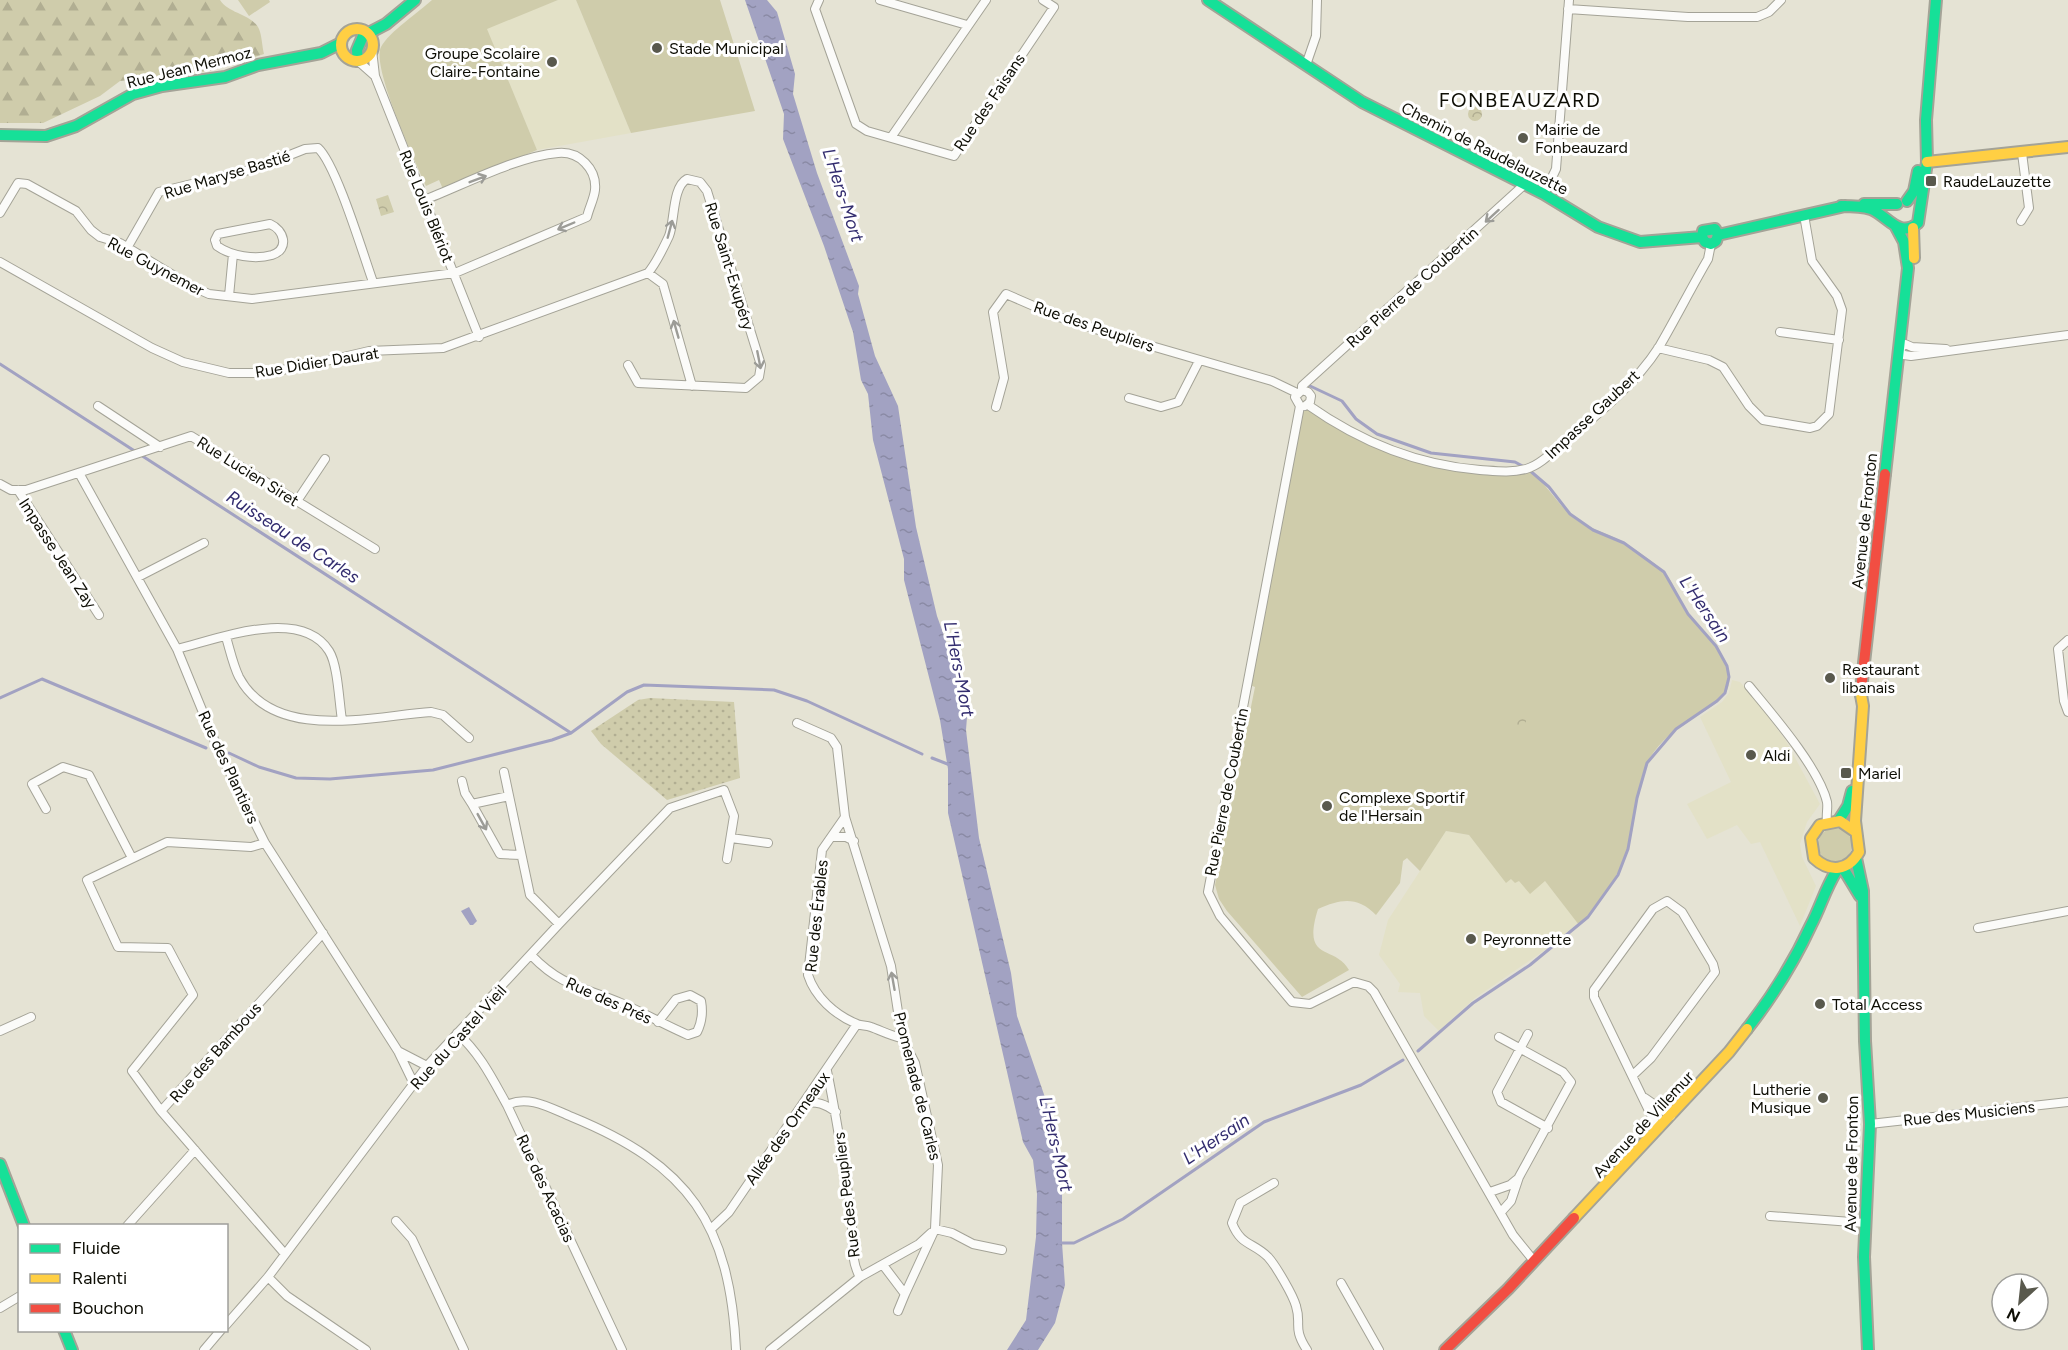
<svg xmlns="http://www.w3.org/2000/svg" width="2068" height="1350" viewBox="0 0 2068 1350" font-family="Figtree,sans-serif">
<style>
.built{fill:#e3e1c7}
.grass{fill:#cfccab}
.forest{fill:url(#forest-firs)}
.park{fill:url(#park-crowns)}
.garden{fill:url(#garden-dots)}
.water{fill:url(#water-ripples)}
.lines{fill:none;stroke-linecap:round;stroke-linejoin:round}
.stream{stroke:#a2a2c2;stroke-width:3}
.street-casing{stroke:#a4a397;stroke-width:10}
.fast-casing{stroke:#a4a397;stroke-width:14}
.slow-casing{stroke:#a4a397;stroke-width:14}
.jam-casing{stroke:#a4a397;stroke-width:14}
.street{stroke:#fbfbf9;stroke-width:8}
.fast{stroke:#16e098;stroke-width:10}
.slow{stroke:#ffcf43;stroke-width:10}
.jam{stroke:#f24e42;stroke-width:10}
.oneway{stroke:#9c9c97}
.poi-dot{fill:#59594d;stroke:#fff;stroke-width:2}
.labels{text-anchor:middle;stroke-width:6;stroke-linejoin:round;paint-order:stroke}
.poi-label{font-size:16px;fill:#0e0e05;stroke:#fff;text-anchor:start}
.street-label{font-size:16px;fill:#0e0e05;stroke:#fff}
.water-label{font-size:18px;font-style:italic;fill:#332d6f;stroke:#fff}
.quarter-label{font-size:20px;letter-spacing:1.5px;fill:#0e0e05;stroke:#fff}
</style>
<defs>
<pattern id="forest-firs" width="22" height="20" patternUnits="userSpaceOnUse" patternTransform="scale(1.5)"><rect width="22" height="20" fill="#cfccab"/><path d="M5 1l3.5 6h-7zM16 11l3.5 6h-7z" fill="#b1ae92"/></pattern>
<pattern id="park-crowns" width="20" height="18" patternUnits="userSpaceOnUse" patternTransform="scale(1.5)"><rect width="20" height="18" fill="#cfccab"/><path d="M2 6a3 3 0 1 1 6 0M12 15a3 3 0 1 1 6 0" fill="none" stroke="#b1ae92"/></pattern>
<pattern id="garden-dots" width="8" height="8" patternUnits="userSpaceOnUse" patternTransform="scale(1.5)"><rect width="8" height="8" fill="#cfccab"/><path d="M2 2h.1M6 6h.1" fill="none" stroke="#b1ae92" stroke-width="1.8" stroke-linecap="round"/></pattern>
<pattern id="water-ripples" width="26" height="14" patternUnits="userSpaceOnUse" patternTransform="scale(1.5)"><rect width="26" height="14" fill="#a2a2c2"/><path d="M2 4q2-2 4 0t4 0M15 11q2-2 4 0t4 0" fill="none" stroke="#8a8aa5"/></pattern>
</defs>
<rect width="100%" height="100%" fill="#e5e3d4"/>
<path class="built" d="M558 0H576L631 133 537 150 486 28Z
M1732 680 1740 682 1753 696 1786 741 1820 804 1807 822 1800 844 1802 857 1816 886 1800 926 1760 842 1751 844 1737 825 1707 839 1687 804 1731 782 1700 717 1722 702 1729 693Z
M1446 831 1469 835 1506 882 1511 879 1545 881 1578 923 1545 950 1475 998 1439 1031 1424 1016 1420 993 1398 992 1400 984 1379 955 1388 920Z"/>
<path class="grass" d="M238 0H269L270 2 249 16Z
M432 0H558L487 29 537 150 443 189 439 180 426 186C416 163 371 67 381 47 389 32 419 12 432 0Z
M576 0H720L755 111 631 133Z
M1303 406 1374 443 1472 469H1528C1546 483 1555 501 1571 515 1587 529 1606 532 1623 542 1636 550 1653 561 1664 572 1676 584 1679 602 1689 615 1704 634 1737 660 1728 688 1722 705 1699 712 1686 722 1670 733 1654 748 1646 765 1638 785 1636 806 1633 827 1626 866 1607 898 1579 925L1545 881 1530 894 1519 881 1515 883 1511 879 1506 883 1469 835 1446 831 1420 871 1407 858 1403 861 1400 883 1376 915C1357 896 1341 899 1318 909 1301 963 1335 944 1349 970L1302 997 1227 911 1219 899 1215 885 1255 687 1247 684Z
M1818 845a17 17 0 1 1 34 0a17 17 0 1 1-34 0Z"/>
<path class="forest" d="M0 0H220C229 14 252 14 259 29 262 36 262 46 264 54L210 71 120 81 100 96 43 123H0Z"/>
<path class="park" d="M1468 114a7 7 0 1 1 14 0a7 7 0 1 1-14 0Z
M388 195 394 212 381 216 376 199Z
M1526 711V728H1508V712Z"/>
<path class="garden" d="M650 698 734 702 740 778 667 800 601 744 591 731 638 700Z"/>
<path class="water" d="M745 0H767L777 12 795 74 793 94 817 173 859 286 858 294 875 356 898 406 916 527 937 616 957 672 967 717 966 730 979 838 1011 973 1017 1016 1049 1109 1062 1158V1243L1065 1285 1055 1323 1038 1350H1007L1026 1320 1036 1237 1037 1194 1033 1160 1023 1142 948 813V769L940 720 904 580V559L873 440 868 394 861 380 853 332 824 246 783 139 784 114Z
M469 907 477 921 473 925H470L461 911Z"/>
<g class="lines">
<path class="stream" d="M0 364 571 733
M1308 385 1342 401 1356 419 1377 434 1431 453 1515 462 1528 469 1549 487 1570 514 1593 530 1624 543 1664 572 1688 614 1716 646 1727 666 1729 677 1725 693 1717 701 1676 729 1647 763 1637 798 1628 849 1618 875 1588 917 1530 965 1473 1003 1418 1051
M0 698 42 679 206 748
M229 753 259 767 296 778 330 779 433 770 552 740 571 733 627 692 644 685 774 690 807 701 922 754
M932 758 950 765
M1059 1243H1074L1123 1219 1264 1122 1361 1085 1403 1060"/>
<g class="street-casing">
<path id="street" d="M819 0 815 9 856 124 867 131 954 156 1054 7 1043 0
M880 0 967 25
M1568 9 1688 17H1757L1769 12 1781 0
M372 50 375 76 479 337
M358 61 375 76
M1306 65 1316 36 1317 0
M892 136 986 0
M1544 194 1556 169 1569 0
M0 213 18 183 27 184 76 211 91 230 100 237 120 243 191 286 209 294 252 299 455 273 587 217C589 208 594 199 595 190 597 169 579 151 558 153 518 156 463 185 424 200
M2021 221 2029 208 2022 153
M270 224C284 230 290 249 272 255 255 260 231 256 217 246L215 240 218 234Z
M127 248 159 192 257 168 305 149 318 148C336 164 363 254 373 282
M0 262 152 348 183 362 229 373H258L296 368 369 351 443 348 648 273C657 262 663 249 669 236 675 221 672 187 687 179L700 182 707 191 761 365 759 377 746 388 638 383 628 365
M648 273 663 284 692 386
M229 296 233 254
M1780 332 1839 340
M1658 348 1709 360 1723 367 1749 406 1763 420 1810 428 1817 426 1829 414 1842 310 1837 296 1812 261 1804 215
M1946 349 1912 347 1905 344 1899 350 1904 355 1911 356 2068 335
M1302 390 1308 392 1311 396 1310 402 1305 406
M1129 398 1161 407 1178 402 1199 361
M1308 405C1359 441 1417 465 1480 470 1496 471 1510 473 1526 469 1541 465 1554 450 1566 440 1599 414 1636 383 1659 347 1676 318 1691 288 1708 259L1711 244
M98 406 160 447
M1300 406 1208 892 1220 916 1292 1002 1310 1004 1354 982 1368 986 1374 992 1513 1235 1534 1261
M1300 406 1295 397 1302 390V386L1525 184
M996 407 1004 378 993 312 1006 294 1059 317 1117 336 1272 381 1297 393
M79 473 177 649 218 749 265 843 398 1051 414 1084
M0 484 11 490H26L191 436 375 549
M18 490 99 615
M297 501 325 459
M138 577 204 543
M226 637C230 650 233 665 239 677 274 743 372 716 431 712L443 715 469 738
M2068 640 2058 649 2064 701 2068 712
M177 649C218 639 301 606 329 651 338 665 339 702 342 720
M1749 686C1772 714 1819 768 1827 802 1828 808 1826 815 1827 821
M797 723 831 738 837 747 845 817 891 966 902 1038 915 1063 938 1165 935 1229 905 1294
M504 772 530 895 559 924
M462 781 465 793 472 804
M509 796 472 804 500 854 521 855
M46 809 32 784 63 767 89 775 132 858
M845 817 822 850 808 975C815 997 835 1015 857 1024 861 1026 866 1025 871 1027 882 1031 891 1036 902 1038
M832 837H846L854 841
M731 838 768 843
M1978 928 2068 911
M532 956C562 987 584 987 621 1003 644 1013 665 1025 688 1035L697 1032C702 1022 703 1012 701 1001L690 995 676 999 658 1022
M0 1031 31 1017
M457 1033C480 1053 493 1080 507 1105L622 1350
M1528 1034 1497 1092 1501 1102 1548 1128
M1499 1037 1563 1072 1571 1082 1519 1177 1511 1201 1502 1211
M398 1051 427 1066
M827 1071C837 1118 844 1166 851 1213 854 1235 849 1258 860 1277
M1633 1075 1651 1058 1715 972 1713 964 1682 912 1667 901 1653 909 1594 990V997L1654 1121 1659 1128
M1645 1098 1671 1116
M804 1103C817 1101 825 1104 836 1112
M507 1105C529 1094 552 1109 572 1117 689 1165 730 1224 736 1350
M161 1111 132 1071 193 995 168 948 118 947 87 880 167 842 251 847 265 843
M1870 1124 2068 1102
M1274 1183 1240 1203 1232 1223C1241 1246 1253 1242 1268 1257 1276 1266 1293 1295 1296 1306 1302 1325 1292 1327 1307 1350
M1490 1192 1510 1185 1516 1180
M1770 1216 1865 1223
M396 1221 412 1239 464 1350
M127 1226 195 1150
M712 1228 729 1212 857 1024
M935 1229 952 1233 973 1244 1002 1250
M285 1254 161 1111 323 933
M883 1265 905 1294 898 1311
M268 1277 287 1296 366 1350
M1341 1283 1379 1350
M0 1308 20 1296
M226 1325 268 1277 427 1066 559 924 670 808 724 790 734 816 727 859
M204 1350 221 1330
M770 1350 860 1277 919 1244 931 1233"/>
</g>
<g class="fast-casing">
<path id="fast" d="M1208 0 1362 102 1544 194 1598 227 1640 242 1702 237
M358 61 357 50 363 36 386 24 415 0
M0 135 46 136 76 126 133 94 162 86 225 77 258 65 321 53 341 43
M1907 201 1914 191 1918 171
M1864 204H1897
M1841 206C1851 206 1862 206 1871 209 1888 216 1899 239 1918 223L1927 162 1926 120 1936 0
M1718 235 1845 206
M1702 237 1703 231 1715 229 1718 235
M1702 237 1705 242 1711 244 1716 241 1718 235
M1885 474 1908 268 1904 242 1896 227
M1861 690V695
M1839 820 1848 806 1852 791
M1856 858 1863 891 1865 1041 1870 1124 1864 1257 1868 1350
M1843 868 1860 896
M1747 1029C1772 997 1794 962 1811 925 1821 906 1825 889 1837 870
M0 1164 24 1226
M64 1330 72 1350"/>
</g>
<g class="slow-casing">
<path id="slow" d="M341 45a16 16 0 1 1 32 0a16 16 0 1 1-32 0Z
M1927 162 2068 147
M1913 228 1914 258
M1856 832 1840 821 1820 825 1811 838 1814 858C1830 873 1848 871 1859 852L1855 821 1863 706 1861 695
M1574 1218 1729 1052 1747 1029"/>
</g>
<g class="jam-casing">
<path id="jam" d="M1861 690 1885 474
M1445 1350 1508 1289 1574 1218"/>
</g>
<use href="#street" class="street"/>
<use href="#fast" class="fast"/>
<use href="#slow" class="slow"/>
<use href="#jam" class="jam"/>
</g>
<defs><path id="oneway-shaft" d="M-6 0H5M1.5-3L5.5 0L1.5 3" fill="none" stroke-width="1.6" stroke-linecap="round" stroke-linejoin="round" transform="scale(1.5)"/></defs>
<g class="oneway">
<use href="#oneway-shaft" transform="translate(478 179) rotate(-21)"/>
<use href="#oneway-shaft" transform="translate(1492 216) rotate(138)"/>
<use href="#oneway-shaft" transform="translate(566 226) rotate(157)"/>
<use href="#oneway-shaft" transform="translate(670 229) rotate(-75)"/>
<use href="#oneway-shaft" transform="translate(676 329) rotate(-106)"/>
<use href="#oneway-shaft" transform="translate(759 360) rotate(79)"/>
<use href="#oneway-shaft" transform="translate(482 822) rotate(61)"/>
<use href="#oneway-shaft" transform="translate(893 981) rotate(-100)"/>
</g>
<g class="poi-dot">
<circle cx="657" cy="48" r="6"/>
<circle cx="552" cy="62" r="6"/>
<circle cx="1523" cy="138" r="6"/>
<rect x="1925" y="175" width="12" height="12" rx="3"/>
<circle cx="1830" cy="678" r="6"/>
<circle cx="1751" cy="755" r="6"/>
<rect x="1840" y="767" width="12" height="12" rx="3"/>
<circle cx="1327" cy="806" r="6"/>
<circle cx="1471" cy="939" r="6"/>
<circle cx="1820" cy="1004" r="6"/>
<circle cx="1823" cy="1098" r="6"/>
</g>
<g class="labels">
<g class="poi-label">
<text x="669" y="54">Stade Municipal</text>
<text x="540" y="59" text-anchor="end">Groupe Scolaire<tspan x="540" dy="18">Claire-Fontaine</tspan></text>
<text x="1535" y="135">Mairie de<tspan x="1535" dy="18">Fonbeauzard</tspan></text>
<text x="1943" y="187">RaudeLauzette</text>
<text x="1842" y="675">Restaurant<tspan x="1842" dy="18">libanais</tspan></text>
<text x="1763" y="761">Aldi</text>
<text x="1858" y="779">Mariel</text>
<text x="1339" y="803">Complexe Sportif<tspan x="1339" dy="18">de l'Hersain</tspan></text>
<text x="1483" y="945">Peyronnette</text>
<text x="1832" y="1010">Total Access</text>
<text x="1811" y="1095" text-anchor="end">Lutherie<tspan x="1811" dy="18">Musique</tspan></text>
</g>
<g class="street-label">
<text transform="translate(189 67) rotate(-14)" y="6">Rue Jean Mermoz</text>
<text transform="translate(989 102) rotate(-56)" y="6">Rue des Faisans</text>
<text transform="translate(1485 148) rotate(27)" y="6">Chemin de Raudelauzette</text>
<text transform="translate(227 174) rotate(-17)" y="6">Rue Maryse Bastié</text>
<text transform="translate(427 206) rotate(68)" y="6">Rue Louis Blériot</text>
<text transform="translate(156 266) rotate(28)" y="6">Rue Guynemer</text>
<text transform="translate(730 266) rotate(73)" y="6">Rue Saint-Exupéry</text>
<text transform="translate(1412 287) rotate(-42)" y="6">Rue Pierre de Coubertin</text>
<text transform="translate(1094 326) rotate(19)" y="6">Rue des Peupliers</text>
<text transform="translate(317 362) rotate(-9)" y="6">Rue Didier Daurat</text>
<text transform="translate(1592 414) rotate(-43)" y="6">Impasse Gaubert</text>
<text transform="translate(248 471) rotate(32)" y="6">Rue Lucien Siret</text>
<text transform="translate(1864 521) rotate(-84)" y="6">Avenue de Fronton</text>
<text transform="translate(58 553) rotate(57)" y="6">Impasse Jean Zay</text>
<text transform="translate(229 767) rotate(65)" y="6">Rue des Plantiers</text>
<text transform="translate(1226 792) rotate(-79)" y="6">Rue Pierre de Coubertin</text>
<text transform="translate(816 916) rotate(-84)" y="6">Rue des Érables</text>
<text transform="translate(609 1000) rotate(24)" y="6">Rue des Prés</text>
<text transform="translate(458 1037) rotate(-48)" y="6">Rue du Castel Vieil</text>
<text transform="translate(215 1052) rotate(-48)" y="6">Rue des Bambous</text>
<text transform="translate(918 1086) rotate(76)" y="6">Promenade de Carles</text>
<text transform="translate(1969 1113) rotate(-6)" y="6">Rue des Musiciens</text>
<text transform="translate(1643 1124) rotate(-47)" y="6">Avenue de Villemur</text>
<text transform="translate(787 1128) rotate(-55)" y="6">Allée des Ormeaux</text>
<text transform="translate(1851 1164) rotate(-89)" y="6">Avenue de Fronton</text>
<text transform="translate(546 1188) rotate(65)" y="6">Rue des Acacias</text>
<text transform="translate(846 1195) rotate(-97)" y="6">Rue des Peupliers</text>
</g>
<g class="water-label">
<text transform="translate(843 195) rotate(72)" y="6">L'Hers-Mort</text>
<text transform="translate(293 537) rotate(33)" y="6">Ruisseau de Carles</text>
<text transform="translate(1705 609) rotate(56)" y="6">L'Hersain</text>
<text transform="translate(959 669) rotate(79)" y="6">L'Hers-Mort</text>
<text transform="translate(1216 1139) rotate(-34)" y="6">L'Hersain</text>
<text transform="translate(1056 1144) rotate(77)" y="6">L'Hers-Mort</text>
</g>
<g class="quarter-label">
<text x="1520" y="107">FONBEAUZARD</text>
</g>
</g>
<rect x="18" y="1224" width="210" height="108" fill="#ffffff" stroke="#9f9f9b" stroke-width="1.5"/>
<rect x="30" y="1244" width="30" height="9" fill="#16e098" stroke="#9f9f9b" stroke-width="1.5"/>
<text x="72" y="1254" font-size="18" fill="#0e0e05">Fluide</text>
<rect x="30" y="1274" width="30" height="9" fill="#ffcf43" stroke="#9f9f9b" stroke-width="1.5"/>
<text x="72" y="1284" font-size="18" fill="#0e0e05">Ralenti</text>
<rect x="30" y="1304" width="30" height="9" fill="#f24e42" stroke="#9f9f9b" stroke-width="1.5"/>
<text x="72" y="1314" font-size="18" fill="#0e0e05">Bouchon</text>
<g transform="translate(2020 1302) rotate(207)"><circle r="28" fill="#ffffff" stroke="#9f9f9b" stroke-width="1.5"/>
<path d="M0-4.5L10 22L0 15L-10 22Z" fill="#59594d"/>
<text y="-9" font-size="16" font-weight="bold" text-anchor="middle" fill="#0e0e05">N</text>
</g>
</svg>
